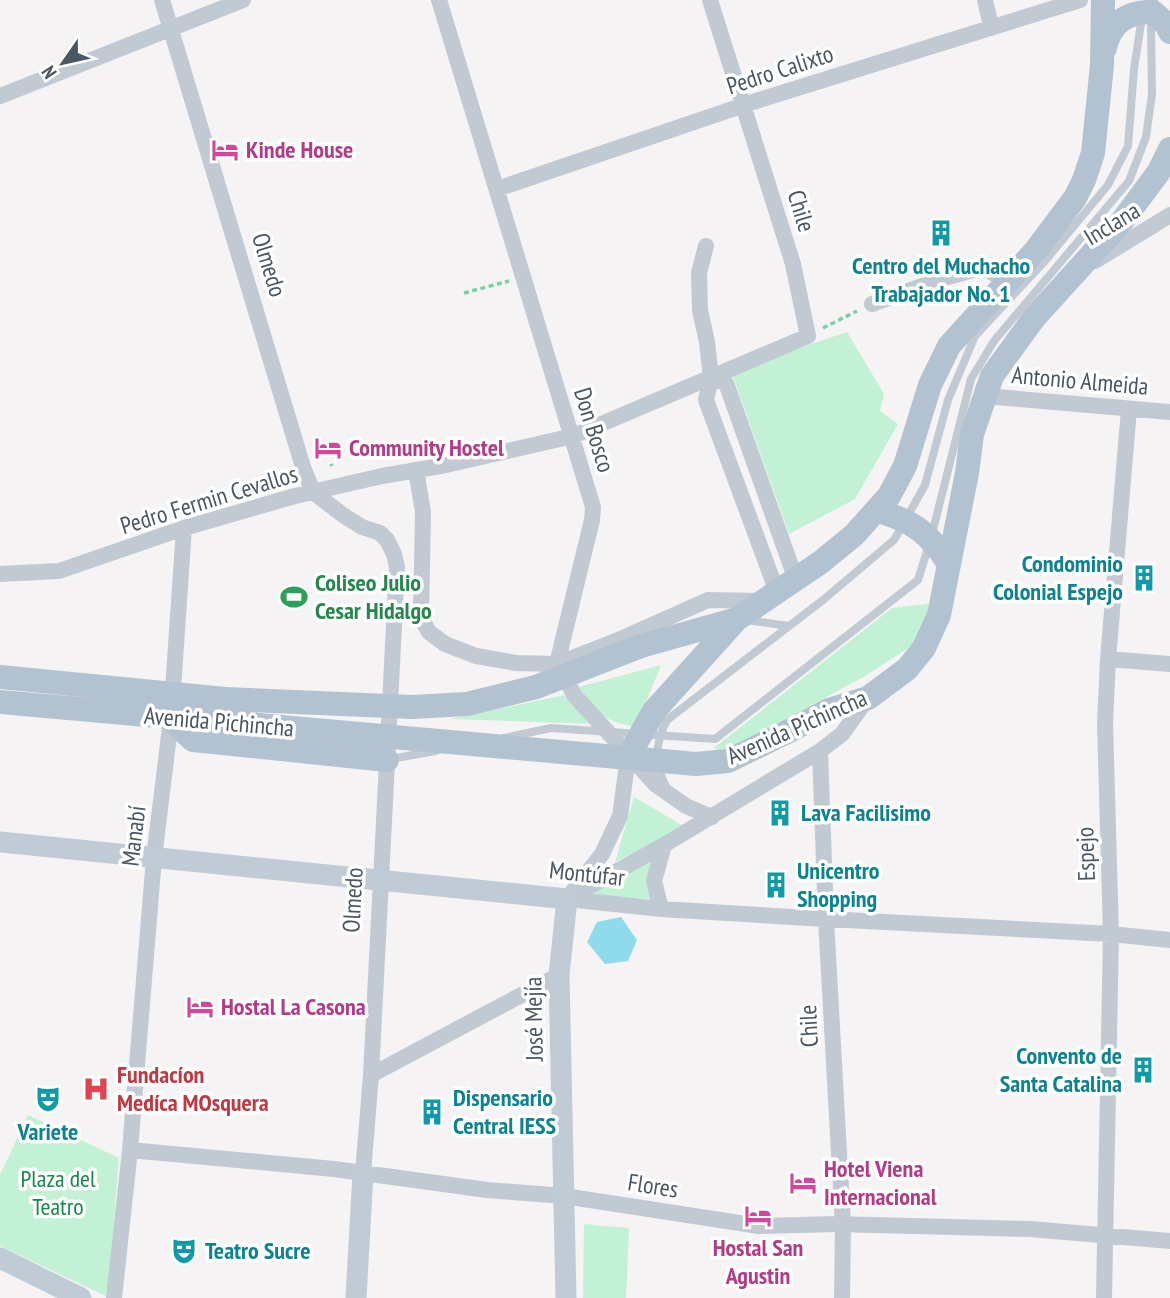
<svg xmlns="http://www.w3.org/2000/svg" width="1170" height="1298" viewBox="0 0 1170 1298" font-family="'PT Sans Narrow',sans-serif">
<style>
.green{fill:#c3f1d5}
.water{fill:#90daee}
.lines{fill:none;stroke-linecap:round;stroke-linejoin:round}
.path{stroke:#7ad0a6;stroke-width:3.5;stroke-dasharray:5 3.5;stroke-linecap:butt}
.lane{stroke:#c1cad2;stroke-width:8}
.street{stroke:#c1cad2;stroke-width:16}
.secondary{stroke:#c1cbd6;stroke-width:21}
.primary{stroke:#b3c2d1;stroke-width:24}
.primary-bridge{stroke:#b3c2d1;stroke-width:24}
.labels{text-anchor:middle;stroke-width:7;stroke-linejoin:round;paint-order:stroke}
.street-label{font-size:24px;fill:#4a5661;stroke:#fff}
.hotel-label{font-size:24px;font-weight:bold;fill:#b23c85;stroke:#fff;text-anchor:start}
.culture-label{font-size:24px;font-weight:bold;fill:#0d838f;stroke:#fff;text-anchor:start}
.leisure-label{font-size:24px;font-weight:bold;fill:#27864d;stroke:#fff;text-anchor:start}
.health-label{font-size:24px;font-weight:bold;fill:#be3a42;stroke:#fff;text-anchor:start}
.park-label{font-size:24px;fill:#17864f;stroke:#fff}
</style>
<rect width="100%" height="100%" fill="#f5f3f3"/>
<path class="green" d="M847 332 884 394 880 411 898 424 855 499 789 534 731 371Z
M936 603 933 616 910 647 865 676 724 752 714 748 892 608Z
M661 665 636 727C604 722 598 713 579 687Z
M565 695 593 724 450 719Z
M634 797 685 827 615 862Z
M655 858 646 882 651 899 587 895Z
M28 1115 119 1158 108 1297 0 1246V1175Z
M584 1224 629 1228 626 1298H583Z"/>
<path class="water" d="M621 917 637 940 628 961 605 964 587 942 597 922Z"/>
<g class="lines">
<path class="path" d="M464 293 509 281
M823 328 857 311
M424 445V447
M378 454V456
M331 464 332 466"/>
<path class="lane" d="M746 620 789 626
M504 738 551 728 715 739 918 580 931 538 971 379 994 341 1129 181 1146 137 1152 94 1151 25 1154 0
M390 759 436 751
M666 787C655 764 654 744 667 720L823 600 894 540 925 485 948 400 975 336 1044 262 1108 185 1128 146 1134 69 1142 17"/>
<path class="street" d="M162 0 303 467 313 492 343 515 362 527 380 533 387 540 394 554 397 567 371 1075 363 1173
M439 0 593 507 592 520 557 664 575 696 656 785 686 806 712 817
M985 0 991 26
M0 96 243 0
M497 189 756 101 1080 0
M706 246 699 273 700 310 707 342 711 378 706 400 777 592
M1095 261 1170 215
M872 304 944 278 984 267 1008 283
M711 378 726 383 796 580
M985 396 1170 412
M416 470 423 512 421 618 429 632 445 644 476 656 516 663 557 664 616 641 708 600 762 601
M0 574 59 571 184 528 295 496 382 476 446 465 573 436 808 336 793 264 710 0
M1108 659 1170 664
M820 751 826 919 843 1225 842 1298
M576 894 664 845
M567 899 661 909 808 918 1111 934 1170 940
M567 899 602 854 620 816 628 757
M661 909 654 881 664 845 820 751 842 734 868 698
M371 1075 559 975
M130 1150 334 1169 487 1190 564 1196 759 1226 835 1224 1030 1229 1170 1241
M114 1298 130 1150 154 858 171 719 184 528
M1104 1298 1111 934 1105 723 1108 659 1129 409"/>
<path class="secondary" d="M0 842 567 899 559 975 566 1298
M0 1258 81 1298
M356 1298 363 1173"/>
<path class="primary" d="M1105 48C1110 23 1128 11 1153 12L1166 24 1170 32
M878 511C913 521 929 533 949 564
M641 646 737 619 821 562 854 535 889 496 905 466 930 385 949 346 1036 250 1075 198 1084 180 1093 153 1102 65 1103 0
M0 677 225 699
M0 702 225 722
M171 719 193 740 387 760
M787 732 829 710 868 698 907 669 924 648 939 615 967 473 972 434 992 376 1034 318 1123 220 1158 173 1170 149
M628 757 654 711 737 619"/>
<path class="primary-bridge" d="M225 699 412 707 467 704 536 687 641 646
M225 722 696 764 728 761 787 732"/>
</g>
<defs>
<g id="hotel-bare" transform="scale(2.1)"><path d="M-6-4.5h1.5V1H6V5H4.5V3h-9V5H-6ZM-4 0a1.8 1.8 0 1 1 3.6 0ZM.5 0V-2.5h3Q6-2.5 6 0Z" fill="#d1479c" stroke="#fff" stroke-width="2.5" paint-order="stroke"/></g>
<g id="building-bare" transform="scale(2.1)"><path d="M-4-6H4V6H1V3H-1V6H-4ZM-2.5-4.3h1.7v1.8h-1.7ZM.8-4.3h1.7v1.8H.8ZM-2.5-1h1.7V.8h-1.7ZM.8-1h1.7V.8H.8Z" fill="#0f9aa8" stroke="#fff" stroke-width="2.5" paint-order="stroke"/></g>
<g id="stadium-bare" transform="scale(2.1)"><path d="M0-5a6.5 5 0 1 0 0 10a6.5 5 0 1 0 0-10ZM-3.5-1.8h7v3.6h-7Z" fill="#2e9e5b" stroke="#fff" stroke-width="2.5" paint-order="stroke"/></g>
<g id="hospital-bare" transform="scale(2.1)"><path d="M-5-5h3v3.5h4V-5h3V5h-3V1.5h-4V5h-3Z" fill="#e0444e" stroke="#fff" stroke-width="2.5" paint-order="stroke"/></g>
<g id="theatre-bare" transform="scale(2.1)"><path d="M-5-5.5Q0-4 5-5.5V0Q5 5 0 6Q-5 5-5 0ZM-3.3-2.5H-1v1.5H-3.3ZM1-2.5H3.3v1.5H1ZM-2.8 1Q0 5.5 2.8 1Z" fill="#0f9aa8" stroke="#fff" stroke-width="2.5" paint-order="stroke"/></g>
</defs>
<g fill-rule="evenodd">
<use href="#hotel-bare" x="225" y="150"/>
<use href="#building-bare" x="941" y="233"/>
<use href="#hotel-bare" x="328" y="448"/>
<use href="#building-bare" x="1144" y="578"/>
<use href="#stadium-bare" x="294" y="597"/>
<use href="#building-bare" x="780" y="813"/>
<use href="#building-bare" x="776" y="885"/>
<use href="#hotel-bare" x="200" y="1007"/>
<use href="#building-bare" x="1143" y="1070"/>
<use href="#hospital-bare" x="96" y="1089"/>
<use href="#theatre-bare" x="48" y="1099"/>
<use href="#building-bare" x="432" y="1112"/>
<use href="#hotel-bare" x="803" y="1183"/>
<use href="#hotel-bare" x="758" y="1216"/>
<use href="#theatre-bare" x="184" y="1251"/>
</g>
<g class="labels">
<g class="street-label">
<text transform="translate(780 70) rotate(-18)" y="8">Pedro Calixto</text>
<text transform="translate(801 211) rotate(73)" y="8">Chile</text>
<text transform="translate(1112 224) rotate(-31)" y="8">Inclana</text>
<text transform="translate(269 265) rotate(73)" y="8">Olmedo</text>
<text transform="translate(1080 381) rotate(5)" y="8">Antonio Almeida</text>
<text transform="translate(594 430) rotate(73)" y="8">Don Bosco</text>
<text transform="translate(209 500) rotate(-17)" y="8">Pedro Fermin Cevallos</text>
<text transform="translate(219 722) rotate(5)" y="8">Avenida Pichincha</text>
<text transform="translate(797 727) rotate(-24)" y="8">Avenida Pichincha</text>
<text transform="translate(134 836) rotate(-83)" y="8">Manabí</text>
<text transform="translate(1086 854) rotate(-92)" y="8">Espejo</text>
<text transform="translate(587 874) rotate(6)" y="8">Montúfar</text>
<text transform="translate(353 900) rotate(-87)" y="8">Olmedo</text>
<text transform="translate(534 1019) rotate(-91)" y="8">José Mejía</text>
<text transform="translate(809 1026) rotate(-93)" y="8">Chile</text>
<text transform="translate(653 1186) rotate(9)" y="8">Flores</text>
</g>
<g class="hotel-label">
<text x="246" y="158">Kinde House</text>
<text x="349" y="456">Community Hostel</text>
<text x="221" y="1015">Hostal La Casona</text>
<text x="824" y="1177">Hotel Viena<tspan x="824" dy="28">Internacional</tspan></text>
<text x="758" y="1256" text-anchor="middle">Hostal San<tspan x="758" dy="28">Agustin</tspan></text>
</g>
<g class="culture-label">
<text x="941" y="274" text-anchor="middle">Centro del Muchacho<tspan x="941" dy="28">Trabajador No. 1</tspan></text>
<text x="1123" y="572" text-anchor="end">Condominio<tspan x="1123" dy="28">Colonial Espejo</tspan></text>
<text x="801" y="821">Lava Facilisimo</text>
<text x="797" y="879">Unicentro<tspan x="797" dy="28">Shopping</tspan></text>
<text x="1122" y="1064" text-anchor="end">Convento de<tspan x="1122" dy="28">Santa Catalina</tspan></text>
<text x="453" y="1106">Dispensario<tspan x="453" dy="28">Central IESS</tspan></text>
<text x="48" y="1140" text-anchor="middle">Variete</text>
<text x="205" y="1259">Teatro Sucre</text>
</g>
<g class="leisure-label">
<text x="315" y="591">Coliseo Julio<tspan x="315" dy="28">Cesar Hidalgo</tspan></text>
</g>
<g class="health-label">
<text x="117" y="1083">Fundacíon<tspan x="117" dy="28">Medíca MOsquera</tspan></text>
</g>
<g class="park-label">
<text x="58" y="1187">Plaza del<tspan x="58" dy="28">Teatro</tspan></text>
</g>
</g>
<g transform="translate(63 63) rotate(236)" stroke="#ffffff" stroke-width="5" paint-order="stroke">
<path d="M0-5L12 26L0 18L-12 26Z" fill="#4a5661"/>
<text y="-10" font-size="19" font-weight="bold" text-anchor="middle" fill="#4a5661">N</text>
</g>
</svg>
